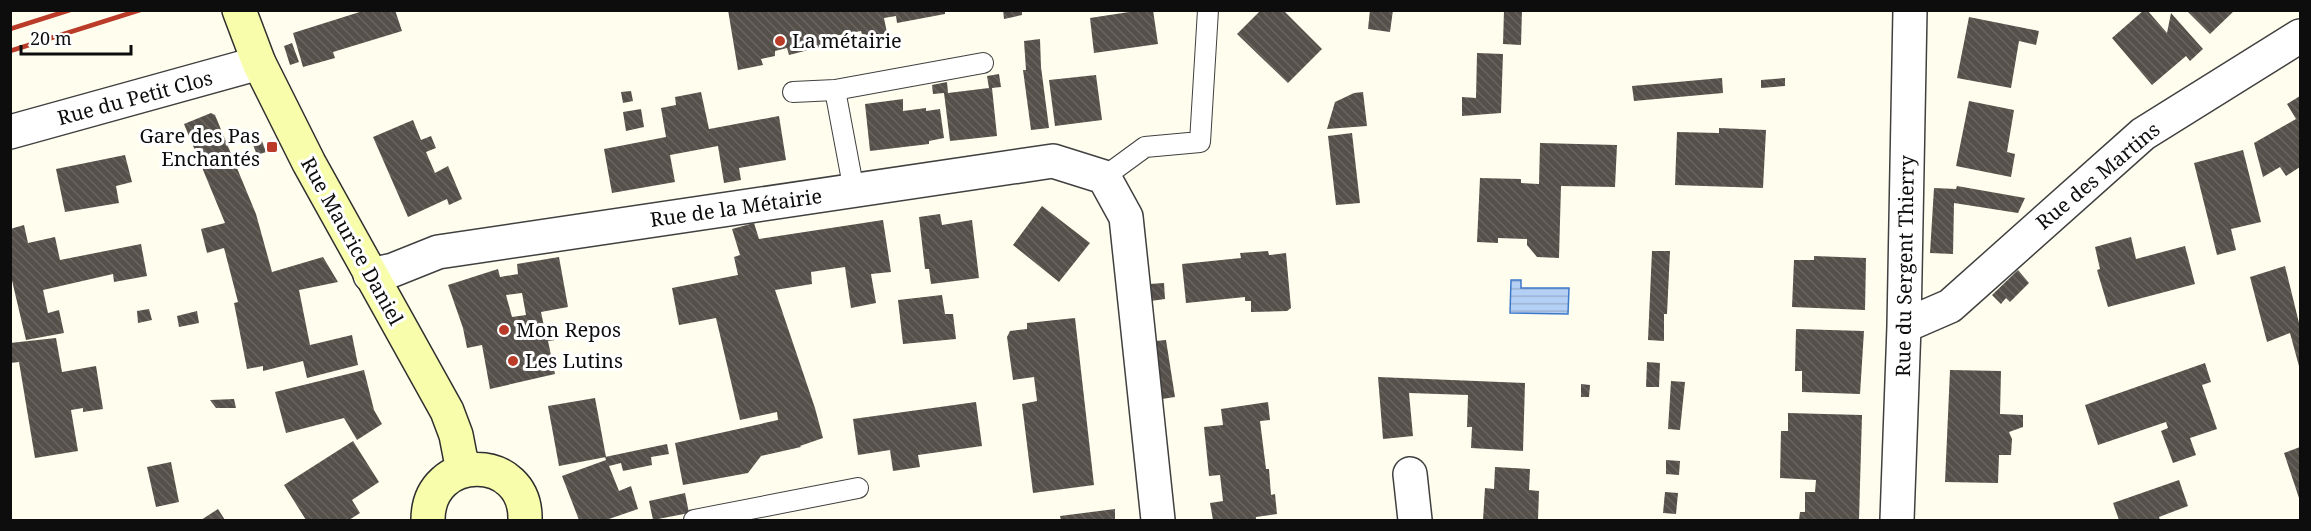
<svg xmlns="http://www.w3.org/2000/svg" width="2311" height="531" viewBox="0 0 2311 531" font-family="'Noto Serif',serif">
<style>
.water{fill:url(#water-rules);stroke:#3c78ca;stroke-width:1.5}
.building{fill:url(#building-back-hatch);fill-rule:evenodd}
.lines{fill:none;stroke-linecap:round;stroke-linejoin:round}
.lane-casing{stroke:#404040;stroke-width:22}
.street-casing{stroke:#404040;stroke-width:36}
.secondary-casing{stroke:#2f2f2f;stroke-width:36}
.lane{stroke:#fff;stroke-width:20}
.street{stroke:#fff;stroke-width:33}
.secondary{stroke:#f7fdaa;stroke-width:33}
.rail{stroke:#ba3c28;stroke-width:4.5}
.poi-dot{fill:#ba3c28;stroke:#fff;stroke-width:2}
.labels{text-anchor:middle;stroke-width:6;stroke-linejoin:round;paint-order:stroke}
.poi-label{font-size:20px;fill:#0d0d0d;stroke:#fff;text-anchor:start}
.street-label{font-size:20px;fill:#0d0d0d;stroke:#fff}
</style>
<defs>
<pattern id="water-rules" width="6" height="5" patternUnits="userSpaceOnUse" patternTransform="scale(1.5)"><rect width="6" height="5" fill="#b4d0f5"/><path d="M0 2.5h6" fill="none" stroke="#9ab1d1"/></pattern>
<pattern id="building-back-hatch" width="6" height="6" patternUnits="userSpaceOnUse" patternTransform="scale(1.5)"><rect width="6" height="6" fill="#56504a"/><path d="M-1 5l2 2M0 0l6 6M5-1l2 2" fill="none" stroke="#696460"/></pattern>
</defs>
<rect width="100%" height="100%" fill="#fffeee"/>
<path class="water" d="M1511 280H1521V288H1569L1568 314 1510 313Z"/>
<path class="building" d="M366 10H395L402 31 333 52 335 58 303 67 293 33Z
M728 10H945V14L897 23 896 16 884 18 887 33 863 38 861 31 834 36 836 43 789 55 787 48 775 51V56L761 59 763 65 738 70Z
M1003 10H1022V15L1004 19Z
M1142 10H1153L1158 44 1094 53 1090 18Z
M1261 10H1283L1322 49 1288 83 1237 34Z
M1370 10H1393L1390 32 1368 29Z
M1504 10H1522L1521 45 1503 44Z
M2144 10H2147L2167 33 2171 13 2203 49 2190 61 2186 56 2152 85 2112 38Z
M2189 10H2235L2210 34 2188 12Z
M1969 17 2039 31 2036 45 2019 41 2011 88 1957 78Z
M1040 39 1041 67 1049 128 1031 130 1023 70H1026L1024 41Z
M292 43 299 62 290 65 284 46Z
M1477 53 1503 54 1501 113 1462 116V97L1476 98Z
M999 74 1001 87 992 88 997 136 950 141 944 93 933 94 932 85 947 82 948 93 989 88 987 76Z
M1096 75 1102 120 1055 126 1049 80Z
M1722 78 1723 93 1634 101 1632 86Z
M1785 78V86L1761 88V80Z
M631 91 633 101 623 103 621 92Z
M701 92 709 129 779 116 786 160 739 168 741 180 724 183 718 146 670 155 675 182 612 193 604 149 666 137 661 108 676 105 675 97Z
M1363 92 1367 126 1327 129 1335 102 1354 93Z
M2300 96 2299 155 2300 167 2286 176 2280 167 2263 177 2254 143 2296 119 2287 104Z
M903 99V111L926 108V111L940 109 944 138 929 141V144L870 151 865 104Z
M1969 101 2014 110 2007 152 2015 154 2011 177 1956 166Z
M641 109 644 127 626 131 623 112Z
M211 113 215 115 256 214 272 272 323 257 338 282 299 290 310 345 352 335 358 365 307 378 303 361 263 371V366L247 369 234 303 238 302 224 248 207 253 201 229 225 223 184 124Z
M413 120 421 140 431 136 436 148 426 152 435 173 448 166 462 199 449 205 447 199 408 217 373 137Z
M1719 128 1766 130 1763 188 1675 185 1677 132 1719 133Z
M259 133 266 152 257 155 250 137Z
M1352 133 1360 203 1336 205 1328 136Z
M1540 143 1617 145 1615 187 1561 186 1559 258 1537 257 1527 245V239L1498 238V243L1477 242 1480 178 1521 179V183L1539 184Z
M2243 150 2261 222 2231 229 2236 250 2217 255 2194 163Z
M125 155 132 182 116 186 119 203 65 212 56 169Z
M1957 186 2025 198 2018 213 1954 203 1953 254 1930 253 1934 188 1956 189Z
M1042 206 1090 243 1059 282 1013 245Z
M940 214 942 225 972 220 979 278 931 284 929 269H925L919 217Z
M883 220 891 272 871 274 876 303 851 308 845 267 811 272 812 284 775 290 815 408 823 438 800 446 801 447 761 456 748 473 683 485 675 443 778 420 777 412 740 420 716 318 679 325 672 288 738 275 734 257 740 255 732 229 754 223 759 239Z
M24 225 28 243 55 237 60 260 141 244 147 276 114 282 113 274 43 290 48 313 59 310 64 333 26 340 10 272V229Z
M2131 237 2136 259 2185 246 2195 284 2108 307 2097 270 2100 269 2095 247Z
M1268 251 1269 255 1286 253 1291 308 1287 311 1251 312V301H1245V297L1186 303 1182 264 1241 258 1240 253Z
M1652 251H1670L1667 314H1664V341L1648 340Z
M1814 256 1866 258 1865 310 1792 307 1794 260H1814Z
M559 257 568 307 541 312 545 331 554 329 555 340 548 341 555 374 490 389 482 345 467 348 463 328 448 285 498 269 500 277 518 274 517 264ZM522 293 526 315 512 317 506 295Z
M2285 266 2300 327V370L2290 333 2267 342 2250 277Z
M2018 270 2029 283 2010 302 2006 298 2001 304 1992 295Z
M1164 283 1165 299 1151 301 1149 284Z
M942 295 945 314H953L956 339 903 344 898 300Z
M149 309 152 320 138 323 137 311Z
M197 311 199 323 179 327 177 316Z
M1075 318 1094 485 1033 493 1022 404 1037 401 1034 377 1013 380 1007 337 1010 331 1027 329V323Z
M1796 329 1864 331 1860 394 1802 392V371H1795Z
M56 338 62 372 96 366 103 409 83 412V408L71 410 78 451 35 458 19 362 10 363V343Z
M1166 340 1175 397 1162 399 1155 341Z
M1647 362 1660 363 1659 387H1646Z
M2205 363 2211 382 2202 385 2217 429 2190 438 2196 455 2173 463 2161 431 2168 428 2166 422 2098 445 2085 405Z
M364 370 374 410 382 424 357 440 344 418 286 433 275 392Z
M1950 370 2001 371 2000 414 2023 415V427L2009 432 2012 439 2011 455H1999L1998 483 1945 482Z
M1378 377 1525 383 1523 451 1471 448 1472 427H1467L1468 395 1409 393 1413 436 1383 439Z
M1671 381 1685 382 1680 430 1668 429Z
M1581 384 1590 385 1589 397H1581Z
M595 398 606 457 559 466 548 406Z
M234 399 236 408H216L210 400Z
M976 402 982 446 918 455 920 467 893 471 890 450 858 455 853 419Z
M1268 402 1270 420 1260 421 1266 469H1269L1271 495 1275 494 1277 514 1256 517V520H1213L1210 503 1223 501 1220 475 1209 476 1204 427 1223 425 1221 409Z
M1788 413 1862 415 1859 520H1799L1800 512H1805V492H1815L1816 480 1780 478 1781 431H1788Z
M353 441 379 482 352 500 360 513 349 520H306L284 485Z
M667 444 669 454 651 457 652 465 623 471 621 463 609 466 619 491 631 486 638 509 606 520H579L562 476 606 460 605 457Z
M2300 447V501L2284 453Z
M1666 460 1680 461 1679 475 1666 474Z
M171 462 179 502 156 507 147 467Z
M1495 467 1530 469 1529 490 1539 491 1538 520H1483L1485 488 1494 489Z
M2179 480 2188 506 2159 517 2160 520H2119L2113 503Z
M1665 492 1678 493 1676 514 1663 513Z
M685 493 689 513 653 520 649 501Z
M218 509 225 520H201Z
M1115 509V520H1061L1060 516Z"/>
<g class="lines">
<g class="lane-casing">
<path id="lane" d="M835 90 854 191
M793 92 835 90 983 63
M1104 177 1145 147 1200 142 1208 10
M694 520 858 488"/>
</g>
<g class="street-casing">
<path id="street" d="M10 132 259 63
M370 275 393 270 438 252 1053 161 1104 177 1126 217 1158 520
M1904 326 1950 306 2143 134 2300 36
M1410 474 1415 520
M1897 520 1904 326 1910 10"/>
</g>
<g class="secondary-casing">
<path id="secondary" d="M239 10 259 63 309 163 447 411 456 435 463 471
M428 520C428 452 527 453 525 520"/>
</g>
<use href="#lane" class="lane"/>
<use href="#street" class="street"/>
<use href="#secondary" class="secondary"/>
<path class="rail" d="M10 29 70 10
M10 51 140 10"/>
</g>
<g class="poi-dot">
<circle cx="780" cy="41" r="6"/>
<rect x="266" y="141" width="12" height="12" rx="3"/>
<circle cx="504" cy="330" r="6"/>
<circle cx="513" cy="361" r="6"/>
</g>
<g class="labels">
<g class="poi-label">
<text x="792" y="48">La métairie</text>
<text x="260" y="143" text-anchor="end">Gare des Pas<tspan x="260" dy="23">Enchantés</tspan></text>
<text x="516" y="337">Mon Repos</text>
<text x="525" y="368">Les Lutins</text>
</g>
<g class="street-label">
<text transform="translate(135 98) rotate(-15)" y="7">Rue du Petit Clos</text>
<text transform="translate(2098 176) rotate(-40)" y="7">Rue des Martins</text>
<text transform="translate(736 208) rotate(-8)" y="7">Rue de la Métairie</text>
<text transform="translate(352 241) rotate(61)" y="7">Rue Maurice Daniel</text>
<text transform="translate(1905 266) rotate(-89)" y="7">Rue du Sergent Thierry</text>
</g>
</g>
<rect width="2311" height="531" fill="none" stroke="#0d0d0d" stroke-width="24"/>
<path d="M21 45v9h110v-9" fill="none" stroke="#0d0d0d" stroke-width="3"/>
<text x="30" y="45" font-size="18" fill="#0d0d0d" stroke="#ffffff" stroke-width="4.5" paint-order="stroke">20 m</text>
</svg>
